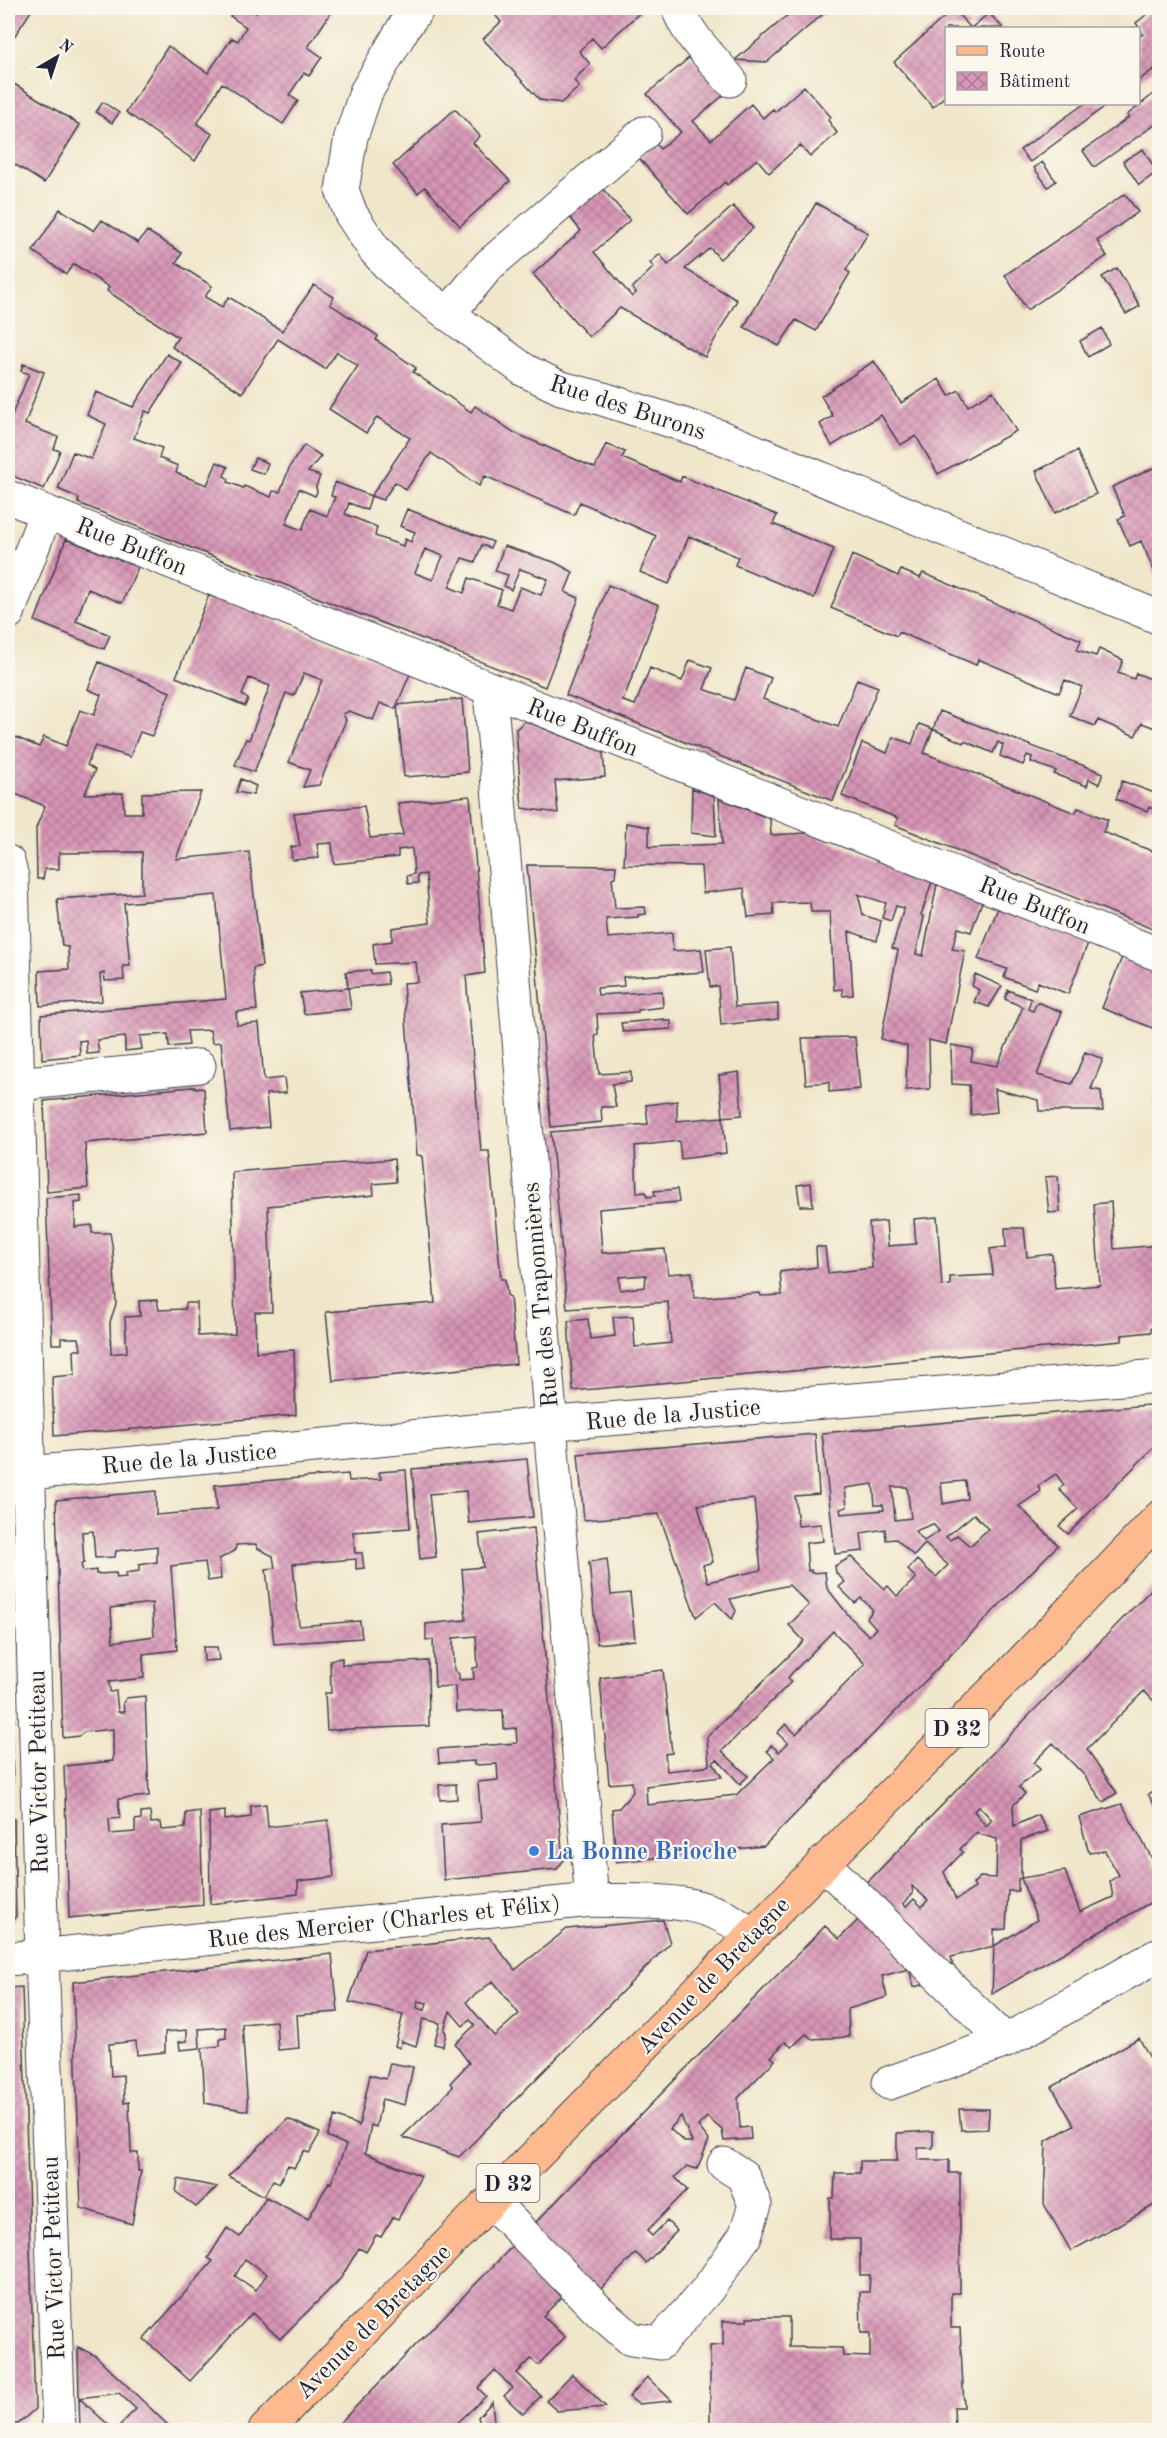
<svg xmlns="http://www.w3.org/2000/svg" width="1167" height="2438" viewBox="0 0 1167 2438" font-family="'Old Standard TT',serif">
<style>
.building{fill:url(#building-cross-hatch);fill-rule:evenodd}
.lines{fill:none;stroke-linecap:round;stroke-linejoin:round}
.minor-tunnel{stroke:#c7bfad;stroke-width:33;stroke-dasharray:33 16;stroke-linecap:butt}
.minor-casing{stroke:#413f50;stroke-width:35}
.major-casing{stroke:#413f50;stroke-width:35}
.minor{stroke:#fff;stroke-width:33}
.major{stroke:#fcba8e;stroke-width:33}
.shop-dot{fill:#3f7fe0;stroke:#fbf7ec;stroke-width:2}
.labels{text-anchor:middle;stroke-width:4.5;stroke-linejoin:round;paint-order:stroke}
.shield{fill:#fbf7ec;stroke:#636270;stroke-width:1.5}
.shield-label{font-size:22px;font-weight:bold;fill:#22223b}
.street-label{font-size:24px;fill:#22223b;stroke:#fbf7ec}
.shop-label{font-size:24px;font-weight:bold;fill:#366cbe;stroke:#fbf7ec;text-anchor:start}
</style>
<defs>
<pattern id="building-cross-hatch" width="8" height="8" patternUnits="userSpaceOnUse" patternTransform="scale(1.5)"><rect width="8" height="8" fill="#d895b6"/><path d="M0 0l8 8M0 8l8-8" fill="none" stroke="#af7995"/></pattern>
</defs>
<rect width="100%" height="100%" fill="#fbf7ec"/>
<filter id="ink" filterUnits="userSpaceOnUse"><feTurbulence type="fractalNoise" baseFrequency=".0167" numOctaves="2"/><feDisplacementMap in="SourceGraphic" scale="12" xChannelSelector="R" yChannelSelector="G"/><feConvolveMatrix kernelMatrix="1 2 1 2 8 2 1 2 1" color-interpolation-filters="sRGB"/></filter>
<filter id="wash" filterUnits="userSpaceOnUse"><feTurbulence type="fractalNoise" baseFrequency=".008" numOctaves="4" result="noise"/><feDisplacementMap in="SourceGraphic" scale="24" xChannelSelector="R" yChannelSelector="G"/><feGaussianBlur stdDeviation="1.35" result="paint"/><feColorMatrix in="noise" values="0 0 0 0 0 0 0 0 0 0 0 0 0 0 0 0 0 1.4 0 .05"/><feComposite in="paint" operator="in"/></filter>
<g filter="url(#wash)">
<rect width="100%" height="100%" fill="#f0e6ca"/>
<g id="blocks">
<path class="building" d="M8 8H33L8 46Z
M235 8H248L256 13 260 8H334L308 47 322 57 309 76 304 73 289 95 298 101 283 124 222 83 197 124 212 134 195 161 126 112 168 46 208 73 232 38 238 41 246 27 230 16Z
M505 8H645L601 48 592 38 579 51 590 64 574 80 579 87 561 103 540 100 483 39 501 22 496 16Z
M796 8H830L767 62 735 60Z
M1155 8H1160V77L1154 69 1138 81V37L1143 34 1136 23Z
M953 9 971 28 989 13 1003 28H946V95L933 107 894 62Z
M691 56 725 94 693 121 711 140 751 104 763 118 773 109 775 112 804 86 831 117 828 120 837 133 810 157 800 145 769 173 757 159 727 185 725 182 688 214 639 158 656 144 660 149 681 132 647 94Z
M11 82 80 125 44 183 8 160V87Z
M1160 89V121L1094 167 1083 151 1129 117 1127 115Z
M103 102 119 113 112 123 96 112Z
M1084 104H1108L1030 162 1020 150Z
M455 109 480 136 473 143 510 181 460 226 425 187 418 193 393 165Z
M1143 149 1157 172 1139 185 1123 161Z
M1042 162 1056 181 1048 187 1034 168Z
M600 186 630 220 594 252 632 297 636 293 632 288 654 267 650 263 660 254 668 265 733 206 753 228 720 259 710 248 685 269 737 300 705 357 620 308 589 337 533 274 581 231 568 215Z
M1125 194 1138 212 1097 241 1107 256 1027 310 1005 275Z
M816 203 868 233 846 270 850 273 816 331 796 320 779 346 744 327Z
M60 209 94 231 102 220 138 243 147 231 182 253 176 263 212 286 205 297 222 307 229 297 282 331 314 285 334 297 330 304 378 336 376 340 416 368 413 372 471 412 475 406 515 433 595 468 606 444 625 452 622 458 680 482 682 476 777 515 773 524 834 549 814 598 735 565 738 557 689 536 669 584 640 572 656 536 580 502 574 515 485 476 479 486 431 453 406 490 395 482 383 500 371 496 410 438 377 417 366 433 329 409 358 366 337 352 325 369 278 339 242 393 172 347 178 337 107 291 109 287 74 264 66 274 33 251Z
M1117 268 1140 306 1126 314 1102 277Z
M1102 328 1109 344 1088 357 1080 341Z
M167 354 182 363 150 413 145 411 134 438 162 448 159 458 178 466 176 473 207 485 217 462 228 467 224 476 229 479 228 482 243 488 244 486 271 497 273 491 280 492 290 466 304 445 321 456 308 472 320 476 316 487 317 492 315 496 299 489 286 524 302 530 310 509 327 516 335 497 331 496 335 482 371 496 367 510 349 503 345 514 377 527 375 536 403 546 405 539 411 542 415 532 400 526 407 509 493 542 490 548 482 545 475 562 462 558 449 587 464 593 469 578 502 590 497 604 511 609 520 587 541 595 548 579 520 569 511 590 504 586 508 575 495 571 504 546 554 562 573 572 565 592 579 598 545 687 133 525 78 503 79 498 58 489 73 452 91 459 106 424 87 415 96 392 133 407ZM425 549 443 556 433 580 415 573Z
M874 361 901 403 939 379 949 396 959 390 968 406 993 391 1016 431 938 474 916 436 900 445 881 415 832 446 820 424 833 416 821 396Z
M23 364 44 372 25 424 58 437 54 449 60 451 44 489 8 474V415L11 417 29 374 21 371Z
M1077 451 1096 494 1055 513 1036 471Z
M255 458 268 463 264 474 250 469Z
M1160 465V577L1156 575 1141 541 1130 546 1118 519 1125 516 1112 487Z
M66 539 138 567 122 603 88 589 76 621 110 635 104 649 35 621Z
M852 555 898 576 901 570 920 578 923 573 1081 640 1077 650 1096 656 1099 649 1123 660 1118 673 1134 679 1136 673 1160 683V730L1142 723 1135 736 1098 720 1095 726 1070 716 1082 687 1065 680 1059 693 978 659 976 665 899 632 897 636 831 608Z
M608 585 659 605 623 701 635 705 650 668 682 681 690 660 712 668 704 689 734 700 746 668 771 678 763 699 838 727 857 679 878 687 833 801 566 695Z
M209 595 410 674 397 705 462 699 468 772 404 777 397 705 395 709 380 703 373 720 349 711 343 714 346 720 319 785 303 787 310 770 289 762 322 680 304 673 294 696 286 693 254 772 235 765 246 739 249 740 270 686 249 678 242 695 248 699 245 706 176 677Z
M99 662 170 692 152 736 140 732 130 757 95 746 87 765 95 770 85 794 123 793 124 813H142V793L201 792 176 859 249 852 262 966 253 968 257 1010 236 1012 237 1025 259 1023 264 1080 284 1078 286 1093 266 1094 269 1127 230 1131 221 1042 212 1043 210 1030 187 1031 189 1045 169 1047 168 1034 140 1036 142 1049 125 1051V1037L97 1040 99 1053 87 1054 86 1040 79 1041 80 1055 42 1059 41 1015 226 999 216 895 124 903 130 966H123L124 980 105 981 104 973 100 974 102 1001 40 1006 39 971 69 969 68 947 62 946 57 899 142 893V852L59 853V869H45L43 879H37L36 828 45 806 8 791V734L39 747 44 737 66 746 80 710 94 715 101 695 88 689Z
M940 711 1103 773 1099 784 1089 779 1087 786 1054 774 1056 771 1031 762 1032 757 1027 755 1023 765 1000 756 1003 745 998 742 993 753 964 741 963 743 933 729Z
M525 721 603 752 605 777 555 781 558 813 522 808 516 729Z
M919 724 933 729 924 753 1075 813 1078 808 1108 820 1103 832 1160 854V932L895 825 898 818 842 796 862 743 887 753 893 737 912 744Z
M241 779 256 786 253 795 236 792Z
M1122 781 1160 795V812L1149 807 1147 811 1116 799Z
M692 788 714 796 716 836 691 833Z
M470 796 485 973 466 976 481 1151H489L501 1279H505L507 1295 510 1297 516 1364 333 1381 326 1312 435 1303 422 1156 417 1155 403 983 418 982 416 962 375 964 373 944 392 941V928L430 923 426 874 417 875 418 883 408 884 407 876 414 874 412 848 398 850V857L334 864 332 843 317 844 319 858 292 860 291 847 300 846 294 813 364 806 370 838 403 835 398 803Z
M719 798 770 819 771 835 808 833 932 882 921 915 924 917 916 954 923 956 937 884 982 902 971 932 958 928 952 949 965 951 946 1044 929 1040 930 1089 906 1090 907 1046 881 1039 898 950 892 948 904 908 896 906 891 921 882 918 886 903 858 894 863 915 881 921 877 941 849 931 853 995 843 996 842 989 834 990 830 912H811L810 902 773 903 774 915 748 917 744 888 703 893 701 866 624 865 626 823 649 827V847L722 844Z
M527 865 616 866 615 877 612 878 615 908 645 907 646 914 638 915V917L606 919 608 938 672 933 673 951 701 949 704 972 623 977 624 986 597 988 598 995 662 991 663 1007 638 1010V1012L597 1014 598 1035H595L599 1074 631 1072V1082L612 1084 616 1107H601L602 1122 551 1127Z
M998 908 1088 943 1068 994 1038 982 1035 989 1004 977 1007 969 978 959Z
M730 947 735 1007 778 1004V1019L721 1025 718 986 710 987 706 949Z
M1122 957 1160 972V1031L1102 1008Z
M371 970V974L386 972 388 984 348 988 346 972Z
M975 974 1002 986 989 1007 974 1002 979 990 972 986Z
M348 988 351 1009 304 1014 300 993Z
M1008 990 1031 999 1028 1009 1033 1011 1037 1002 1062 1012 1037 1075 1072 1084 1085 1052 1103 1059 1091 1089 1101 1091 1103 1111H1039L1038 1100 995 1089 997 1112 971 1115 969 1085 952 1084 951 1045 973 1049 971 1061 997 1066 1023 1007 1005 999Z
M664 1019V1021H671V1029L623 1032 621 1023Z
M855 1037 860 1089 829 1092V1082L806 1084 802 1038Z
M739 1072 742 1115 723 1117 719 1075Z
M192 1087 204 1089 207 1132 85 1143 88 1188 47 1192 44 1101Z
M1160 1091V1109L1153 1103Z
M677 1101V1121L723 1117 726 1153 681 1159 679 1141 635 1146 637 1193 646 1192 647 1197 655 1196 654 1191 677 1189 679 1202 599 1209 602 1253 665 1249 668 1274 692 1272 694 1298 760 1293 761 1296 782 1295 780 1272 817 1267 816 1247H825L828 1273 872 1268 869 1223 886 1221 888 1246 916 1244 914 1219 937 1217 942 1286 950 1285V1277L993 1275 990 1249 1006 1247 1005 1228H1024L1027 1257 1052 1254 1055 1289 1100 1285 1094 1204 1111 1202 1114 1249 1160 1245V1327L1151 1328V1332L1122 1335V1341L573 1391 568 1321 588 1319 591 1339 615 1336 613 1317 633 1316 635 1347 671 1343 668 1302 567 1309 551 1132 648 1124 646 1105ZM646 1275 645 1287 620 1290 619 1277Z
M394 1159 396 1182 373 1184 374 1195 268 1206 272 1312H255L256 1352 294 1350 296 1415 54 1436 52 1377 75 1375 74 1350H81L79 1338H61V1344H52L46 1198 81 1195V1202L75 1203V1227L92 1225V1233H110L113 1251 116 1304 110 1322 111 1354 127 1352 125 1317 140 1316 139 1301 157 1300 159 1310 185 1309 186 1303H197L198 1336 235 1334 232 1172Z
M1058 1176 1060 1212 1049 1213 1045 1177Z
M811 1183 813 1206H800L797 1185Z
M1160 1404V1441L1068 1534 1059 1526 1078 1509 1059 1489 1064 1485 1056 1474 1038 1486 1041 1491 1019 1506 1058 1545 764 1846 616 1862 612 1809 619 1808 633 1792 632 1782 609 1784 600 1678 663 1670 672 1753 665 1754 667 1771 705 1767 709 1765 707 1737 804 1641 789 1625 809 1605 789 1585 730 1599 736 1611 732 1619 715 1602 696 1617 659 1514 584 1520 578 1454 815 1434 819 1494 795 1496 798 1526 821 1524 823 1541 806 1543 808 1571 811 1570V1573L825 1572 827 1588 849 1616 869 1636 876 1628 867 1618 873 1610 861 1598 855 1603 839 1587 845 1582 836 1573 835 1566 851 1557 885 1589 888 1586 897 1596 916 1578 908 1570 917 1560 936 1577 948 1565 925 1544 914 1556 896 1539 886 1540 885 1529 861 1533 863 1551 835 1554 822 1433ZM965 1481 967 1499 943 1504 941 1483ZM873 1484 875 1505H883L884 1510 841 1514 840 1509 847 1507 845 1488ZM892 1487H907L911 1518 895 1520ZM754 1499 761 1570 708 1582 703 1565 713 1562 698 1505ZM974 1514 988 1529 970 1546 957 1535 950 1540 946 1537ZM933 1524 939 1531 924 1541 915 1531ZM833 1631 865 1664 796 1734 786 1724 777 1733 788 1743 779 1752 771 1745 767 1751 774 1758 736 1795 647 1805 646 1786 722 1777 713 1763 717 1759 740 1784 748 1776 722 1751 791 1682 788 1678 792 1673Z
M527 1459 533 1517 469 1523 466 1491 429 1494 436 1557 420 1559 412 1469Z
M406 1470 410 1528 353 1532 355 1553H362L364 1568 356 1569V1559L293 1564 299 1626 360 1621 362 1638 274 1644 266 1569 275 1568 273 1556 257 1548 256 1544 236 1545 235 1551 219 1559 221 1579 208 1581 205 1562 171 1566 177 1650 143 1654 144 1678 109 1682 110 1692 116 1691 118 1712H124L123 1703 126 1698 145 1696 149 1796 118 1799 120 1818 109 1819 110 1834 135 1832V1820L141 1819V1813L150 1812 151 1823 161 1822 162 1830 185 1828 186 1813 200 1811 203 1905 69 1918 64 1766 113 1761V1729L84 1732 79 1736 63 1738 56 1500 156 1491V1515L217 1510 215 1485 348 1474 349 1481 381 1479 379 1472ZM93 1531 95 1558 115 1557 116 1551 157 1546V1562L139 1565V1571L125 1573 126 1577 117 1578 116 1573 96 1574V1570L83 1572 81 1564 84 1563 82 1532ZM152 1603 154 1636 113 1642 111 1608Z
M534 1528 563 1861 557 1869 444 1880 441 1825 481 1822 478 1782 498 1780 497 1764 474 1765V1761L439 1763 438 1749 517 1743 516 1728 504 1729 503 1710 456 1712 455 1686 435 1687 433 1639 426 1640V1624L466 1620 462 1569 483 1567 479 1534ZM476 1636 478 1667 473 1668 474 1679 459 1680V1674L454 1670 453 1638Z
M607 1559 611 1595 630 1593 635 1640 597 1644 589 1562Z
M1160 1580V1699L1157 1697 1154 1701 1144 1691 1087 1749 1117 1793 1103 1802 1084 1775 1053 1743 1033 1763 1040 1769 1019 1787 1025 1794 1013 1805 1014 1826 1038 1815 1048 1831 1021 1840V1878L1018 1879V1891H1008L1006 1929 994 1930V1946L951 1957 956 1976 914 1987 909 1969 882 1976 887 1997 848 2009 849 2037 812 2039 806 2034 792 2047 785 2042 771 2057 775 2060 738 2098 740 2128 750 2127 751 2139 724 2141 722 2130 707 2117 698 2126 709 2140 697 2169 687 2166 675 2177 687 2190 647 2231 652 2236 667 2221 677 2231 646 2263 636 2253 578 2312 563 2296 543 2316 565 2337 538 2365 531 2359 517 2373 541 2396 523 2414 504 2396 512 2388 495 2370 478 2388 486 2396 450 2430H333L825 1926 839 1939 865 1913 857 1893ZM979 1806 992 1820 986 1826 974 1811ZM977 1832 979 1834 997 1839 996 1878 980 1877 973 1884 975 1888 956 1900 944 1872 963 1852 960 1849ZM912 1886 928 1900 922 1907 914 1899 906 1907 903 1904 913 1894ZM681 2116 692 2142H684L670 2129Z
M203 1647H217L219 1660 204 1661Z
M342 1658V1665L428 1661 429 1726 327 1730 325 1693H331L330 1660Z
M8 1692 10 1707 13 1781H8Z
M456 1784 457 1799 440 1800 439 1785Z
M1160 1790V1816L1148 1794Z
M266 1804 268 1827 328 1820 334 1877 298 1881V1894L210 1904 209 1813 225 1811V1820L251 1817V1806Z
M1122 1804 1160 1873V1897L992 1994 994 1946 1037 1920 1021 1878 1065 1871 1080 1912 1113 1897 1110 1881 1119 1875 1105 1851 1089 1853 1079 1817Z
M8 1819H14L16 1916 8 1926Z
M663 1920 670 1943 459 2157 402 2137 453 2087 450 2083 469 2063 455 2044 475 2025 470 2020 463 2026 450 2011 444 2030 446 2033 443 2046 434 2044 440 2023 423 2019 416 2046 401 2041 400 2048 395 2046 403 2014 349 2002 366 1950 489 1937 515 1970 567 1929ZM493 1981 519 2014 494 2036 466 2002ZM418 2001 427 2003 425 2010 417 2008Z
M332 1954 338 2012 297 2015 299 2048 278 2050 276 2021 242 2024 248 2111 205 2103 202 2048 220 2046V2039L226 2038V2027L199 2029 200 2048 180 2050 179 2042 187 2041V2030L165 2032V2052L137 2055 136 2041 109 2044 111 2076 123 2075 124 2103 129 2102 131 2153H138V2171H141L132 2224 81 2208 73 1982Z
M22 1987 35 2409 18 2424H8V1988Z
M1139 2038 1160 2076V2202L1071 2251 1044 2204 1046 2141 1074 2125 1052 2087Z
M390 2063 413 2067 405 2105 382 2099 376 2127 371 2125 365 2153 421 2176 398 2219 393 2217 381 2237 376 2235 366 2252 359 2248 341 2278 280 2339 252 2313 190 2381 144 2339 213 2261 208 2258 227 2228 240 2237 266 2197 308 2219 329 2182 331 2183 346 2145 327 2136 335 2116 359 2126 370 2075 386 2079ZM245 2259 267 2274 256 2290 235 2276Z
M959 2109H989L988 2129 961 2130Z
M288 2119 320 2133 309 2153 304 2151 294 2168 288 2165 279 2183 273 2180 264 2196 228 2176Z
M933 2131V2148H918V2160H949V2173H960V2293H951V2328H960L964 2407H954L955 2430H710V2346L723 2345V2321H747V2317H789V2347L842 2348 843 2356 870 2357V2333H861L860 2292H869L870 2275H860V2239H830V2198H834L835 2173H860V2161H897V2133Z
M178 2179 217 2187 196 2207 176 2192Z
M78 2347 96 2356 173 2430H115L136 2409 119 2393 79 2398Z
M572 2374 606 2407 557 2411 546 2401Z
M647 2377 672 2401 638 2404 629 2397Z
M79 2398 114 2430H80Z
M492 2402 495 2430H482L478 2417Z"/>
</g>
</g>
<g filter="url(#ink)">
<use href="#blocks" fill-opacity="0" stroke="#413f50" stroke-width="1.5"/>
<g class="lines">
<path class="minor-tunnel" d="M8 1708 10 1707"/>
<g class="minor-casing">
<path id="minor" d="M418 8 404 27 366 92 351 137 342 190 351 214 374 249 392 269 420 293 524 370 561 388 600 398 718 436 1160 618
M678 8C687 35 712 58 730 80
M448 314 489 265 644 133
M8 497 1160 955
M8 613 46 512
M490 690 549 1402 552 1450 592 1900
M8 862 12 877 42 1956 59 2430
M17 1084 199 1066
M8 1475 569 1422 1160 1376
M823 1863 1006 2041 1160 1954
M8 1959 592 1900C647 1902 708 1894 751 1936
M889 2083 1006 2041
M491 2201 599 2311 631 2339 660 2343 707 2290 745 2236 755 2205 743 2176 724 2164"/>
</g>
<g class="major-casing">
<path id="major" d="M265 2430 1016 1668 1160 1517"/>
</g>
<use href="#minor" class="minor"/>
<use href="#major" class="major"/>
</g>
</g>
<circle class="shop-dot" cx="534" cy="1851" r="6"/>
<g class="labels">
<g class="shield">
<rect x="925.5" y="1709" width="63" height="38" rx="4.5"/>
<rect x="476.5" y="2164" width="63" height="38" rx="4.5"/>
</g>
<g class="shield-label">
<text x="957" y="1736">D 32</text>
<text x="508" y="2191">D 32</text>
</g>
<g class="street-label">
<text transform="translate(628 407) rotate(18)" y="8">Rue des Burons</text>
<text transform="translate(132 546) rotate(22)" y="8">Rue Buffon</text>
<text transform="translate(583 727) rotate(22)" y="8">Rue Buffon</text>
<text transform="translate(1035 905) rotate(22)" y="8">Rue Buffon</text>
<text transform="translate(540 1295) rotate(-95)" y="8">Rue des Traponnières</text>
<text transform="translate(673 1414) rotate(-5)" y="8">Rue de la Justice</text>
<text transform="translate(189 1458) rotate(-5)" y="8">Rue de la Justice</text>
<text transform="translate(38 1772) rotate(-91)" y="8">Rue Victor Petiteau</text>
<text transform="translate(384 1921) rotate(-6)" y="8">Rue des Mercier (Charles et Félix)</text>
<text transform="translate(713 1975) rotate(-46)" y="8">Avenue de Bretagne</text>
<text transform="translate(53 2258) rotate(-92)" y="8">Rue Victor Petiteau</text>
<text transform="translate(373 2321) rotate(-45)" y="8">Avenue de Bretagne</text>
</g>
<g class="shop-label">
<text x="546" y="1859">La Bonne Brioche</text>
</g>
</g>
<rect width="1167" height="2438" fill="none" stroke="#fbf7ec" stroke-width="30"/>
<rect x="945" y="27" width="195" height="78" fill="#fbf7ec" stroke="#a4a2a5" stroke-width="1.5"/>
<rect x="957" y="46" width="30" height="9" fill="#fcba8e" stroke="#a4a2a5" stroke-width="1.5"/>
<text x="999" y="57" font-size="18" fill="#22223b">Route</text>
<rect x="957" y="72" width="30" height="18" fill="url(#building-cross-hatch)" stroke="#a4a2a5" stroke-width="1.5"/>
<text x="999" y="87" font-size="18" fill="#22223b">Bâtiment</text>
<g transform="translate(57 57) rotate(39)" stroke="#fbf7ec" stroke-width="4.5" paint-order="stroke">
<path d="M0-4.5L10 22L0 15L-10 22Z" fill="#22223b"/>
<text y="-9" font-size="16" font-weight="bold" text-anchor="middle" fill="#22223b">N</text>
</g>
</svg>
